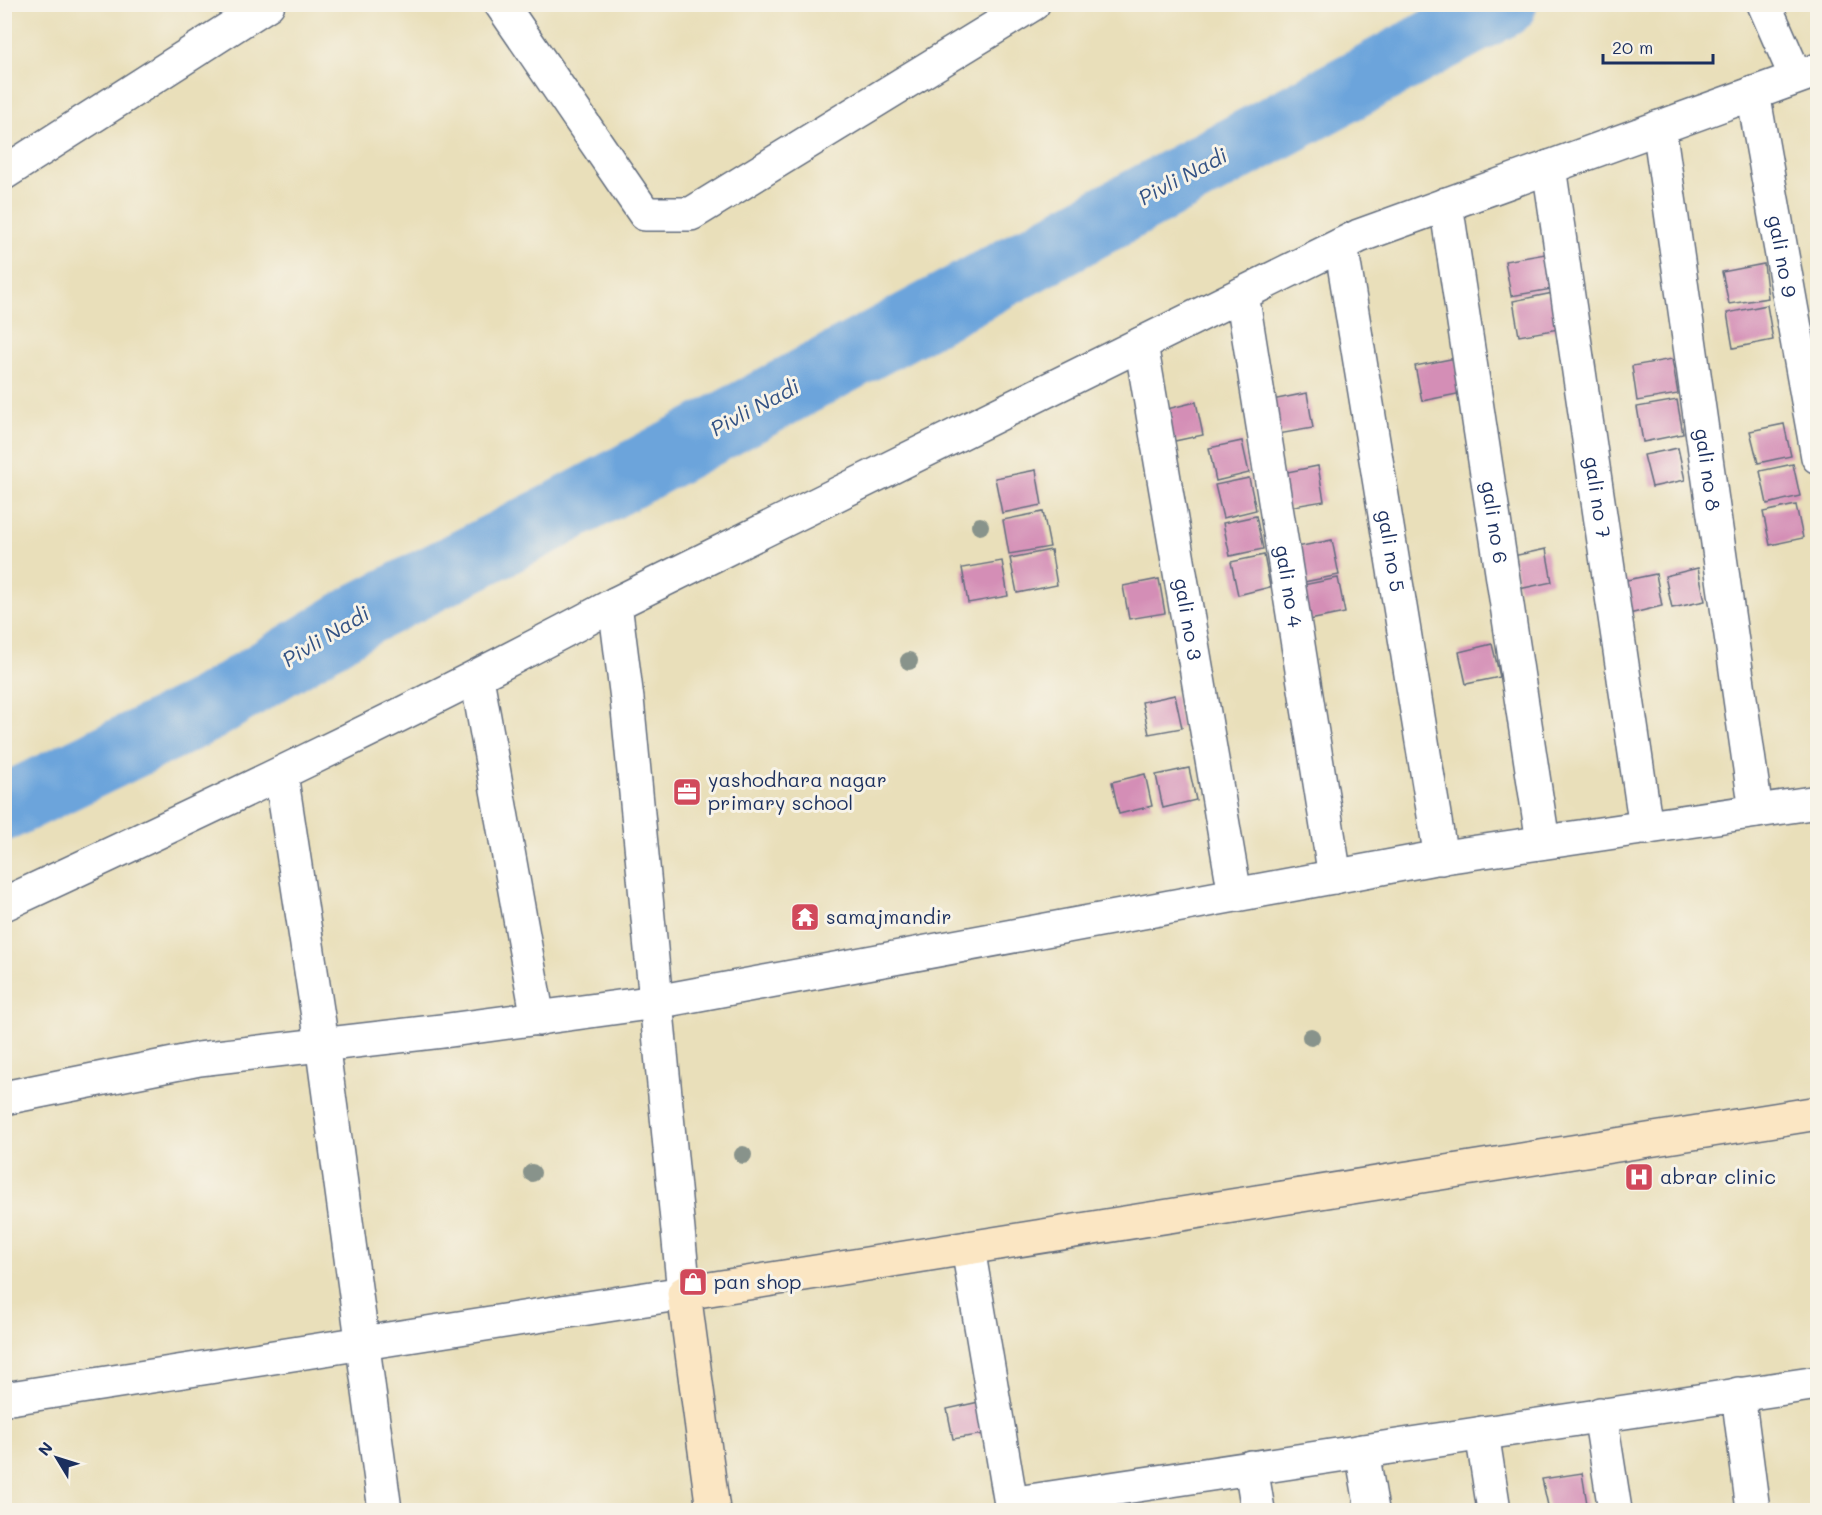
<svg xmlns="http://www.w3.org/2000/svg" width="1822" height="1515" viewBox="0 0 1822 1515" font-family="Mali,sans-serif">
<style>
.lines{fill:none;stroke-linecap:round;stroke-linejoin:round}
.river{stroke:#6ca4db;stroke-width:66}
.building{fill:#d48eb6}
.street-casing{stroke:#636d7e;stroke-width:36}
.secondary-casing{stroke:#636d7e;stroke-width:36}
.street{stroke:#fff;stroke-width:33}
.secondary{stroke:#fbe6c3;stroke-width:33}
.tree{fill:#88938b}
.labels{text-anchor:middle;stroke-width:6;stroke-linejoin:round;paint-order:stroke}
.street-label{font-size:20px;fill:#1b2f5e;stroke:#f7f3e8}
.poi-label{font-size:20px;fill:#1b2f5e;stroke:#f7f3e8;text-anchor:start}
.water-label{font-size:21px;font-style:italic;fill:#335284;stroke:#f7f3e8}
</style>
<rect width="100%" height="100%" fill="#f7f3e8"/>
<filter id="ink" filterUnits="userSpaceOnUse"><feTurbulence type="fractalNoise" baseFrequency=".0167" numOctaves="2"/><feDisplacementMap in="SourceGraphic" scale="12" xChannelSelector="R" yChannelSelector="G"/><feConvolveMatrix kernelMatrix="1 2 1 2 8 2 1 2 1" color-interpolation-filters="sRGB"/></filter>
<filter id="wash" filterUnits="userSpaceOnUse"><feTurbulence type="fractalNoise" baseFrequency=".008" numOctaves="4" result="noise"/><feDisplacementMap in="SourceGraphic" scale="24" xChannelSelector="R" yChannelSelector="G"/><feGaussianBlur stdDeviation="1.35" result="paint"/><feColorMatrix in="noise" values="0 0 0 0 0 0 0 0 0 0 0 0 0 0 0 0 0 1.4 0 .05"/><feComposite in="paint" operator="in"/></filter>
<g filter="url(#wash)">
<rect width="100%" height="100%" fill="#e9dfba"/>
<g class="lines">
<path class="river" d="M4 808 207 709 363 614 553 517 1504 4"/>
</g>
<g id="blocks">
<path class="building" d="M1545 254 1552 289 1511 296 1505 261Z
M1764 264 1768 298 1729 304 1722 272Z
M1553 293 1559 329 1519 336 1513 301Z
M1767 305 1773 340 1733 348 1727 313Z
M1456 358 1462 393 1422 401 1415 366Z
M1672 359 1678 394 1637 401 1632 366Z
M1307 393 1313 428 1273 435 1267 401Z
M1677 400 1683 434 1643 442 1637 407Z
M1196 402 1203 435 1170 442 1163 410Z
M1784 424 1791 456 1758 463 1750 431Z
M1242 441 1249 473 1216 481 1209 448Z
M1678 448 1685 480 1652 487 1644 455Z
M1793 464 1800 496 1767 504 1760 471Z
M1318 466 1324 501 1283 508 1277 474Z
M1036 470 1042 505 1002 513 995 478Z
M1249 478 1256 510 1223 518 1215 485Z
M1796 505 1803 538 1770 545 1763 512Z
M1043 512 1050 547 1009 554 1003 520Z
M1256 516 1263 549 1230 556 1223 523Z
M1332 540 1339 575 1299 583 1292 548Z
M1546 549 1552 582 1519 589 1513 556Z
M1051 550 1057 585 1017 593 1010 558Z
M1264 555 1270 587 1238 595 1231 562Z
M1002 561 1008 596 968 603 962 568Z
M1698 568 1705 601 1672 608 1665 576Z
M1656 574 1662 606 1629 614 1622 581Z
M1338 578 1345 613 1304 621 1298 586Z
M1159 579 1165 613 1129 619 1123 586Z
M1492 644 1500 677 1466 684 1459 652Z
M1175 695 1182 728 1149 734 1142 702Z
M1189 768 1196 800 1163 808 1156 775Z
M1145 774 1152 806 1119 814 1112 782Z
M979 1402 985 1434 953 1439 947 1409Z
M1582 1473 1588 1510H1549L1542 1479Z"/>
</g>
</g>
<g filter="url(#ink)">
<use href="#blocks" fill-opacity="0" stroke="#636d7e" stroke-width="1.5"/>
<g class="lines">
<g class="street-casing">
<g id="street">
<path d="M501 4 645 214H691L1033 4"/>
<path d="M1764 4 1796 77"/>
<path id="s1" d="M1753 93 1818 457"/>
<path id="s2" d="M1659 127 1756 811"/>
<path id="s3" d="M1549 167 1646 828"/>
<path d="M4 173 268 4"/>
<path id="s4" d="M1446 204 1543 842"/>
<path id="s5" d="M1341 245 1441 858"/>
<path id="s6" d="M1242 294 1335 877"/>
<path id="s7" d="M1141 344 1235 895"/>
<path d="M477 678 538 1019"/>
<path d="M281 774 322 1043 385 1510"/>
<path d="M4 904C210 808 415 711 615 604"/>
<path d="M4 1098 199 1059 442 1031 656 1002 1430 859 1818 802"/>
<path d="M968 1248 1011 1504 1818 1383"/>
<path d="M1738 1394 1753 1510"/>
<path d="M4 1399 684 1293 627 699 615 604 1359 236 1818 70"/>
<path d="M1600 1414 1615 1510"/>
<path d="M1482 1433 1494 1510"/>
<path d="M1362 1451 1372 1510"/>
<path d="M1251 1467 1258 1510"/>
</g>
</g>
<g class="secondary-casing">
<path id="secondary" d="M713 1510 684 1293 1818 1113"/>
</g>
<use href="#street" class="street"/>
<use href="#secondary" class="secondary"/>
</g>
<g class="tree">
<circle cx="980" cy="526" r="9"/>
<circle cx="909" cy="661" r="9"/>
<circle cx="1311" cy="1037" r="9"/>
<circle cx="743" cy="1155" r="9"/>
<circle cx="532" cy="1173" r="9"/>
</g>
</g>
<defs>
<g id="office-square" transform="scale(1.5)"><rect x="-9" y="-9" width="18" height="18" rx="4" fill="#d1495b" stroke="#f7f3e8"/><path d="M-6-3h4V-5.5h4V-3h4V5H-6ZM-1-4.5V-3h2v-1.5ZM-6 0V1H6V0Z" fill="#fff"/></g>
<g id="temple-square" transform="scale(1.5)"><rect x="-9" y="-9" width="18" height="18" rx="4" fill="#d1495b" stroke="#f7f3e8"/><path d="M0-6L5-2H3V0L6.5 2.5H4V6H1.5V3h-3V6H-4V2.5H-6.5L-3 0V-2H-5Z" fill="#fff"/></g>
<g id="hospital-square" transform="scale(1.5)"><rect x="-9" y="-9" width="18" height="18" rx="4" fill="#d1495b" stroke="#f7f3e8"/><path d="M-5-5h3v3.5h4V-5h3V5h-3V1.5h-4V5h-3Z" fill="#fff"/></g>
<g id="shop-square" transform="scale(1.5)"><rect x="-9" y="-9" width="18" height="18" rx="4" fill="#d1495b" stroke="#f7f3e8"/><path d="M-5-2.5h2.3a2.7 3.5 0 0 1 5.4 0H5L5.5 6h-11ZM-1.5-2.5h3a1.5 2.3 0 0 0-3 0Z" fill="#fff"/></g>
</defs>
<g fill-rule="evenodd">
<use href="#office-square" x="687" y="792"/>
<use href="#temple-square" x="805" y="917"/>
<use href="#hospital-square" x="1639" y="1177"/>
<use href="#shop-square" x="693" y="1282"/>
</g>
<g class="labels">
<g class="street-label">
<text dy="7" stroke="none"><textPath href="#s1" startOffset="166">gali no 9</textPath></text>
<text dy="7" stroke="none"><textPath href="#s2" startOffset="346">gali no 8</textPath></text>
<text dy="7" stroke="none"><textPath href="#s3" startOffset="334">gali no 7</textPath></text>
<text dy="7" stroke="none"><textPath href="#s4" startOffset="322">gali no 6</textPath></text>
<text dy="7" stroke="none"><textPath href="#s5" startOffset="310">gali no 5</textPath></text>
<text dy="7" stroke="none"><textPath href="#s6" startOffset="296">gali no 4</textPath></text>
<text dy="7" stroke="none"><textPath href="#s7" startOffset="279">gali no 3</textPath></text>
</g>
<g class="poi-label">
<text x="708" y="787">yashodhara nagar<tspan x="708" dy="23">primary school</tspan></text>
<text x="826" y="924">samajmandir</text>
<text x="1660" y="1184">abrar clinic</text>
<text x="714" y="1289">pan shop</text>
</g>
<g class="water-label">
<text transform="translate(1183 177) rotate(-28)" y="7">Pivli Nadi</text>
<text transform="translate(755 408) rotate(-28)" y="7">Pivli Nadi</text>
<text transform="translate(326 637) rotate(-31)" y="7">Pivli Nadi</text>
</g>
</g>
<rect width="1822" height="1515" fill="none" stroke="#f7f3e8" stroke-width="24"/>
<g transform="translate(57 1458) rotate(308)" stroke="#f7f3e8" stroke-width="4.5" paint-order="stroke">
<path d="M0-4.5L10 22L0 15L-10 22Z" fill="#1b2f5e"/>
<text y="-9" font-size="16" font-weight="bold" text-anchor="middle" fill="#1b2f5e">N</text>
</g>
<path d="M1603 54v9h110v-9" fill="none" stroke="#1b2f5e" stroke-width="3"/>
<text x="1612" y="54" font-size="18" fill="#1b2f5e" stroke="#f7f3e8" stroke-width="4.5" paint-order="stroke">20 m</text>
</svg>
